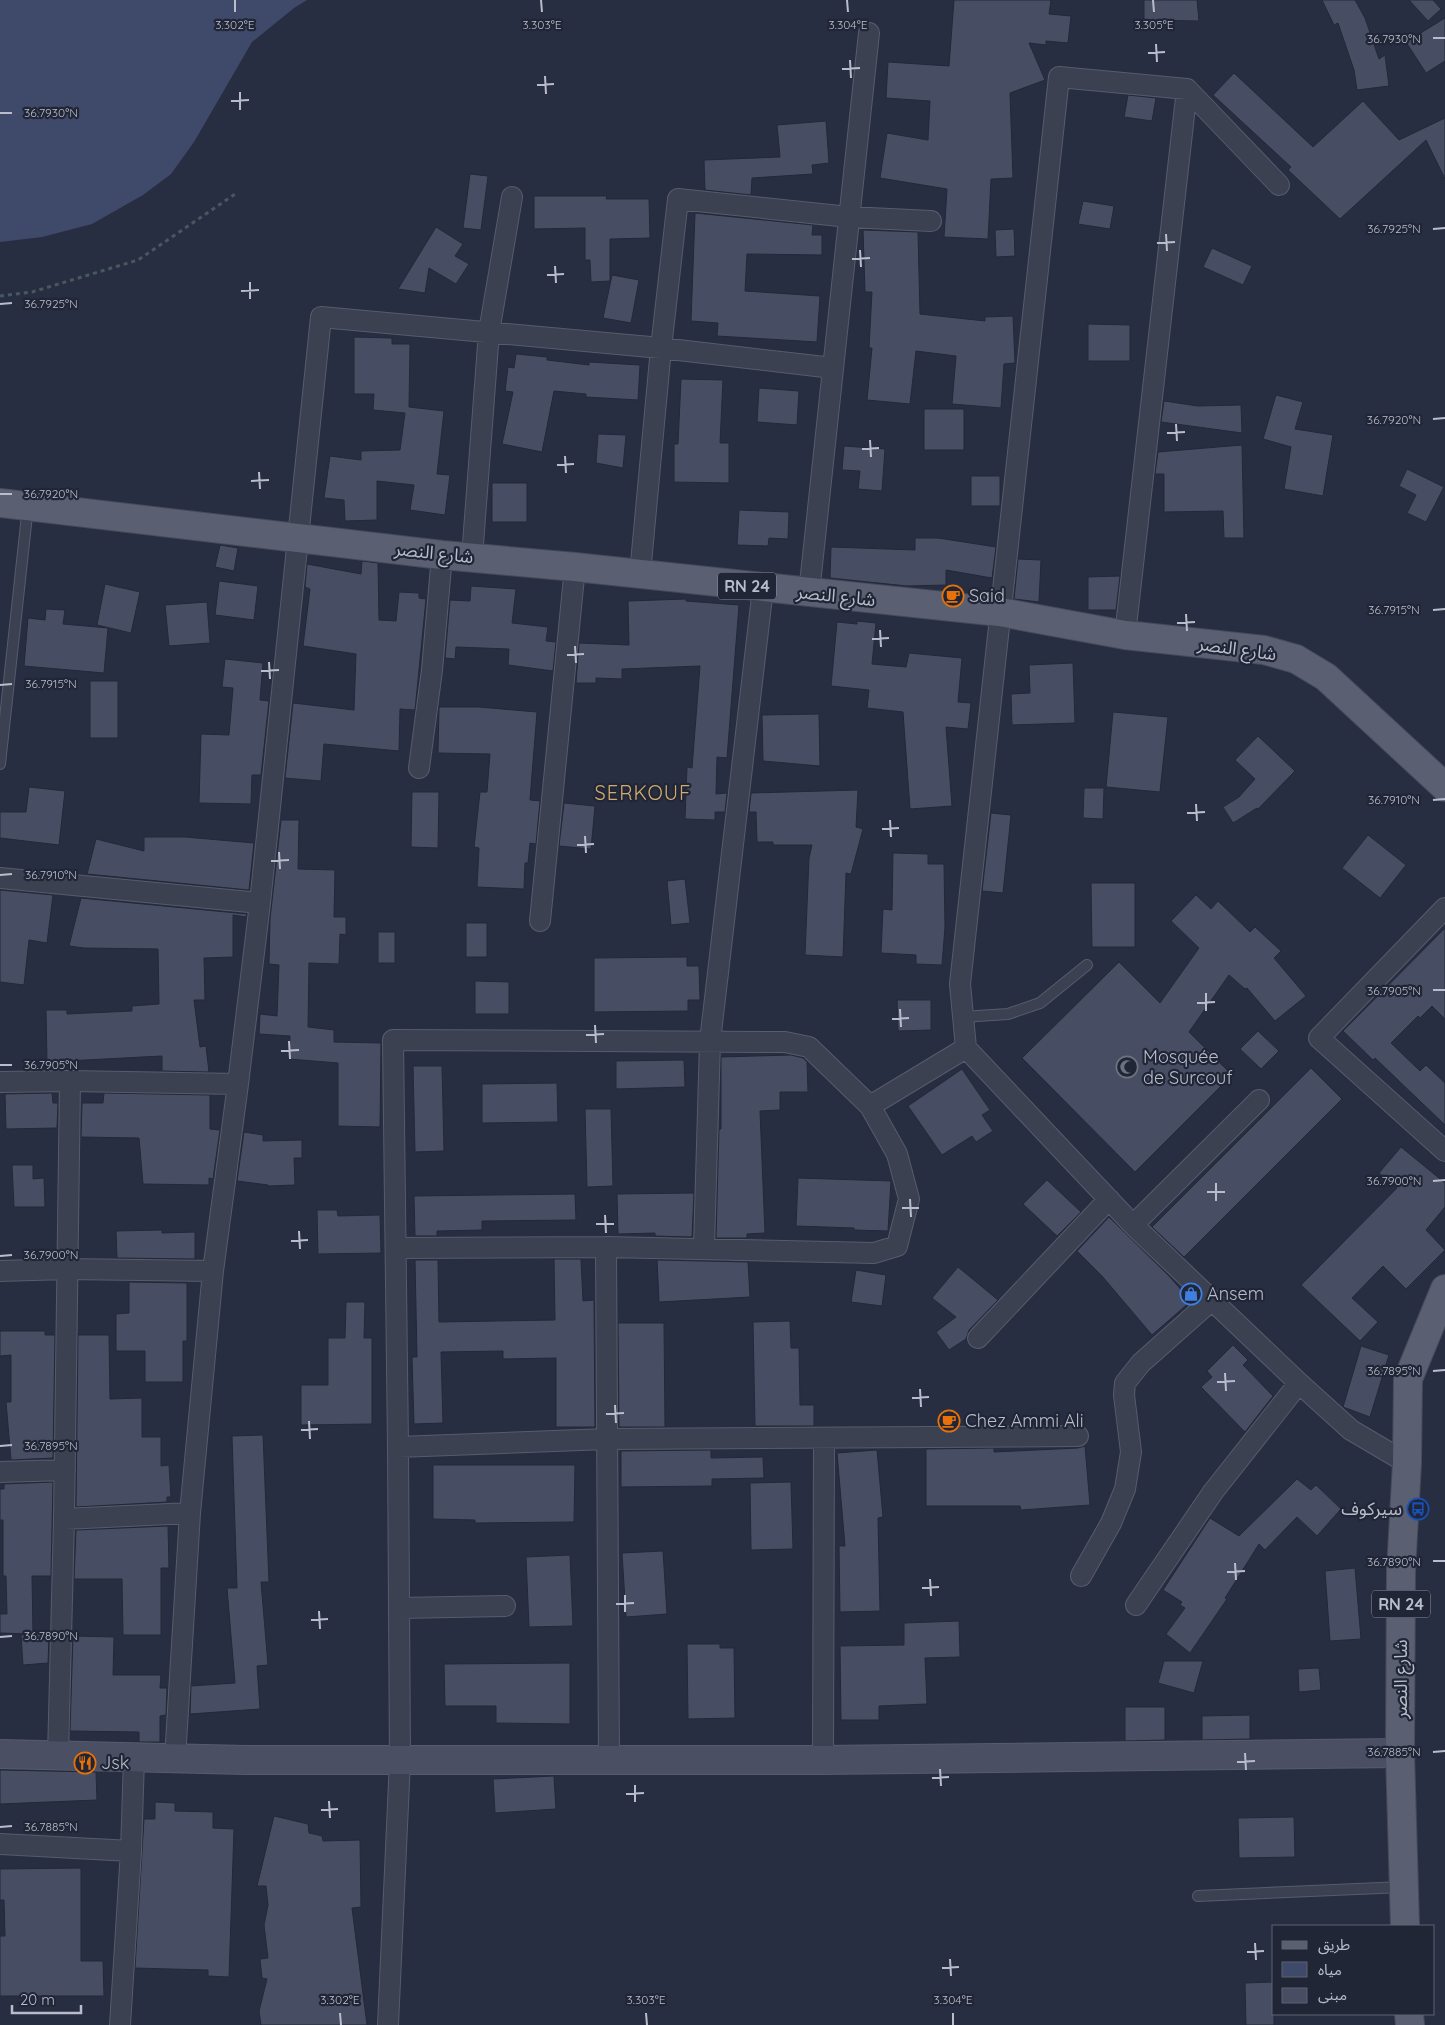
<svg xmlns="http://www.w3.org/2000/svg" width="1445" height="2025" viewBox="0 0 1445 2025" font-family="Quicksand,'Noto Sans Arabic',sans-serif">
<style>
.water{fill:#3f4969}
.building{fill:#474e63;stroke:#232839}
.lines{fill:none;stroke-linecap:round;stroke-linejoin:round}
.service-casing{stroke:#575c6b;stroke-width:12}
.minor-casing{stroke:#575c6b;stroke-width:22}
.secondary-casing{stroke:#575c6b;stroke-width:30}
.primary-casing{stroke:#464a5a;stroke-width:30}
.path{stroke:#48585f;stroke-width:3;stroke-dasharray:4 4;stroke-linecap:butt}
.service{stroke:#3c4151;stroke-width:10}
.minor{stroke:#3c4151;stroke-width:20}
.secondary{stroke:#4a4f64;stroke-width:28}
.primary{stroke:#5a6071;stroke-width:28}
.ticks{fill:none;stroke:#b9bdcb;stroke-width:2}
.labels{text-anchor:middle;stroke-width:4.5;stroke-linejoin:round;paint-order:stroke}
.shield{fill:#212637;stroke:#8b909f;stroke-width:1}
.shield-label{font-size:16px;font-weight:bold;fill:#b9bdcb}
.street-label{font-size:18px;fill:#b9bdcb;stroke:#212637}
.poi-label{font-size:18px;fill:#b9bdcb;stroke:#212637;text-anchor:start}
.quarter-label{font-size:20px;letter-spacing:1px;fill:#d1ac6e;stroke:#212637}
.ticks-label{font-size:12px;text-anchor:middle;fill:#b9bdcb;stroke:#212637;stroke-width:4.5;stroke-linejoin:round;paint-order:stroke}
</style>
<rect width="100%" height="100%" fill="#282e41"/>
<path class="water" d="M0 0H307L294 8 252 42 194 142 171 174 143 195 92 224 42 237 0 242Z"/>
<path class="building" d="M954 0H1051L1049 14 1071 16 1068 43 1046 41V45L1029 43 1045 80 1010 93 1013 178 991 179 988 239 944 237 947 189 880 178 887 133 928 140 930 101 886 98 888 62 949 66Z
M1144 0H1197L1199 21 1144 20Z
M1322 0H1355L1365 18 1379 59 1385 55 1389 86 1357 90 1354 70 1338 23 1334 25Z
M1409 0H1433L1441 9 1428 21Z
M1445 18V61L1426 73 1406 42Z
M1234 73 1313 147 1363 101 1399 140 1445 118V179L1426 140 1340 219 1288 170 1291 167 1213 95Z
M1128 95 1156 98 1152 121 1124 117Z
M826 121 829 163 812 165 813 174 752 178 751 195 705 190 704 160 780 157 777 125Z
M470 174 488 176 481 230 463 228Z
M534 196H607L606 199H649L650 238 610 239V281L591 282 590 260H585V228L534 229Z
M1083 201 1114 206 1110 229 1078 224Z
M695 213 813 225 812 235H822V255L747 254 745 291 820 296 817 342 717 336 718 323 691 321Z
M436 227 463 244 455 256 469 264 456 284 429 268 425 293 398 289Z
M1014 229 1015 256 996 257 995 230Z
M863 230 918 232 920 314 985 321V317L1013 316 1015 363 1004 364 1001 408 952 404 956 356 916 351 910 404 867 400 872 348H869L872 292H865Z
M1212 248 1252 266 1243 285 1203 267Z
M612 275 639 280 631 323 603 318Z
M1088 324 1130 325V361H1088Z
M354 337 392 338V344H410L409 407 444 411 437 474 450 475 445 515 410 510 414 485 377 481V520L345 521 344 500 324 498 330 456 361 460V451L400 450 405 413 373 410 374 394H354Z
M516 354 547 357V360L589 365V362L640 365 638 400 586 397V394L554 391 542 452 502 444 513 392 505 391 508 367 514 368Z
M681 379 723 380 720 443H729V483L674 482V444H678Z
M759 388 799 391 797 425 757 422Z
M1276 395 1303 402 1295 429 1333 435 1323 496 1284 489 1291 447 1263 439Z
M1164 401 1198 406 1241 405 1242 433 1161 422Z
M924 409H964V450H924Z
M598 434 626 435 623 468 596 463Z
M1242 445 1244 538H1224L1223 511 1164 512V474H1155L1158 452Z
M844 446 885 449 882 491 858 489 860 471 842 470Z
M1407 469 1444 487 1426 522 1407 513 1416 495 1399 486Z
M971 476H1000V506H971Z
M492 483H527V522H492Z
M739 510 789 512 788 539 769 538 768 546 737 545Z
M915 538H938L996 547 992 578 946 570V585L907 586 830 578 831 547 915 550Z
M220 545 238 548 234 571 215 567Z
M1018 559 1041 560 1039 602 1014 599Z
M362 561 378 563 379 620 396 621 399 592 419 593V598L426 599 415 710 400 709 399 751 324 744 321 781 285 778 293 703 354 710 356 654 303 646 310 589 305 587 307 564 361 574Z
M1120 576 1116 610H1088V577Z
M219 581 258 586 254 620 215 615Z
M105 584 140 592 131 633 97 625Z
M471 586 516 589 512 623 548 627 546 641 556 642 553 671 508 665 509 649 456 647 455 659 445 658 450 600 470 601Z
M686 599V601L739 605 727 758 717 757 716 794 727 793 725 812H715V820L685 819 687 767 692 768 700 666 622 669V679L596 678V683H576L579 643 629 645 628 601Z
M207 602 210 643 169 646 165 605Z
M46 609 65 610 63 624 108 628 104 673 24 666 28 618 45 620Z
M857 621 876 623 872 664 906 667 909 653 962 658 958 702 971 703 968 729 946 727 952 806 910 809 903 712 867 708 869 690 831 686 837 622 857 624Z
M225 659 263 663 260 700 269 701 261 775H252L251 804 199 803 201 734 229 735 233 688 222 687Z
M1073 663 1075 723 1012 725 1011 694 1030 693 1029 665Z
M90 681H118V738H90Z
M439 707H479L537 712 530 800 540 801 536 844 530 843 528 863H525L524 889 477 887 479 848 474 847 480 792H487L490 754 438 753Z
M1113 712 1168 717 1160 792 1106 787Z
M819 714 820 766 763 761 762 715Z
M1258 736 1295 771 1258 809 1257 808 1233 823 1223 807 1239 797 1255 779 1235 760Z
M29 787 65 791 59 845 0 838V812H26Z
M1084 788H1104L1103 819 1083 818Z
M858 790 856 827 863 829 851 874 846 873 843 957 805 955 809 858 812 845H773V842H757L756 812H749L751 793Z
M412 792H439L438 848 411 847Z
M564 803 595 806 591 849 559 846Z
M991 813 1011 815 1003 893 982 891Z
M281 820H299L298 869 335 870 334 917H346V935L340 934 339 964 309 963 308 1027 334 1030V1042L381 1043 380 1127 338 1126V1063L289 1059 290 1036 259 1034 260 1014 277 1016 279 965 269 964 270 919Z
M1368 835 1406 865 1380 898 1342 868Z
M144 837H185L254 843 249 890 87 874 96 839 144 851Z
M893 853 928 854V864H944L945 927 942 965 916 964V955L881 953 883 909 892 910Z
M685 879 690 923 671 925 667 881Z
M1091 883H1135V947H1092Z
M0 890 53 895 47 943 29 940 24 985 0 982Z
M1196 895 1211 909 1218 901 1250 932 1255 927 1281 951 1274 958 1306 996 1275 1021 1247 988 1245 989 1229 975 1189 1032 1232 1075 1135 1172 1022 1058 1119 962 1160 1003 1199 948 1171 921Z
M81 898 247 914 246 917 233 915V957L204 958 205 1000H194L200 1047 206 1046 209 1072 162 1071V1056L47 1062 46 1010H67V1014L132 1011V1006L159 1004 158 949 84 948 69 946Z
M466 923H487V957H466Z
M1445 928V1019L1432 1006 1420 1018 1418 1016 1391 1043 1420 1071 1426 1065 1445 1083V1125L1375 1058 1373 1060 1343 1031Z
M378 932H395V963H378Z
M687 957V966H699L700 1000H688V1011L594 1012V958Z
M475 981 509 982V1014H475Z
M897 1000H931V1030L898 1031Z
M1258 1031 1279 1051 1261 1069 1240 1049Z
M791 1055 803 1058 807 1062 808 1092H780V1110L760 1111 765 1233 747 1234V1238H716L719 1129H721V1057Z
M684 1060 685 1087 616 1089V1061Z
M413 1066H442L444 1151 415 1152Z
M1311 1068 1342 1099 1184 1257 1152 1227Z
M962 1069 990 1110 982 1115 993 1131 976 1142 972 1136 942 1155 908 1106Z
M557 1083 558 1122 482 1123V1084Z
M52 1093 53 1103H58L57 1128 6 1129 5 1094Z
M104 1093 210 1095V1129L220 1130 213 1179 209 1178V1185L143 1184 139 1138 81 1137 82 1103H103Z
M585 1109H611L613 1186 587 1187Z
M244 1132 263 1135V1141L302 1140V1158H294L295 1185 268 1186V1185L237 1181Z
M1401 1147 1445 1183V1207L1426 1230 1445 1250 1406 1289 1383 1266 1352 1298 1378 1322 1360 1341 1301 1285 1397 1188 1379 1173Z
M12 1165H33V1179L44 1178 45 1207H14Z
M798 1178 891 1181 888 1231 854 1230V1228L796 1226Z
M1047 1180 1081 1212 1057 1236 1023 1204Z
M694 1193 692 1237 655 1236V1233L618 1234 617 1194Z
M575 1194 576 1220 482 1221V1230L437 1231V1236H415L414 1196Z
M317 1210H337L338 1216 380 1215 381 1253 318 1254Z
M1109 1217 1169 1276 1191 1301 1152 1335 1102 1276 1077 1251Z
M162 1230V1233L195 1232V1259L117 1258 116 1231Z
M554 1259H581L583 1301 594 1300 595 1427H556V1358L503 1359V1351L441 1352 443 1423 414 1424 412 1357H417L415 1260H438L439 1322 555 1320Z
M657 1260 748 1262 750 1297 659 1302Z
M958 1267 998 1300 969 1330 966 1339 949 1350 936 1332 956 1317 932 1298Z
M856 1270 886 1275 882 1306 851 1302Z
M129 1282 187 1283V1341H183V1382H145V1351H116V1314L129 1313Z
M346 1302H365L364 1338H372V1424L301 1425V1385H328V1338H345Z
M790 1321 791 1348H799L800 1405H814V1426H755L753 1322Z
M618 1323H664L665 1427H619Z
M0 1331H45V1335H55L53 1458 11 1460 6 1402H11V1355L0 1356Z
M78 1335H109L110 1399 142 1398V1437H161V1466L169 1465 171 1497H167V1502L76 1507Z
M1233 1345 1248 1360 1243 1365 1273 1396 1245 1432 1201 1387 1212 1377 1207 1371Z
M1361 1346 1389 1355 1370 1417 1343 1407Z
M263 1435 269 1582H261L268 1665 257 1666 260 1709 190 1714 191 1686 235 1683 227 1588H237L232 1436Z
M1085 1446 1090 1505 1021 1510 1020 1506H926V1449L994 1448V1452L1078 1448Z
M711 1450V1458L763 1457 764 1478 712 1479V1486L621 1487V1451Z
M877 1450 883 1517 878 1518 880 1611 840 1612 839 1546H845L837 1453Z
M433 1465H575L574 1522 475 1523V1520L433 1519Z
M1297 1479 1311 1490 1316 1485 1341 1509 1317 1536 1297 1517 1265 1550 1259 1544 1225 1598 1227 1599 1190 1653 1166 1634 1185 1608 1180 1605 1182 1602 1163 1590 1210 1518 1239 1536Z
M53 1482 51 1576H32L33 1634 0 1633V1614H7L6 1576H3V1520H0V1489H4V1484Z
M791 1482 793 1549 751 1550 750 1483Z
M168 1526 169 1568H161V1635H123L122 1579H74L76 1530Z
M663 1551 667 1614 626 1617 622 1553Z
M570 1555 573 1626 529 1627 526 1557Z
M1355 1568 1361 1639 1330 1641 1325 1571Z
M959 1621 960 1657 925 1658 927 1704 879 1706V1720H841L840 1646 904 1645V1623Z
M45 1633 46 1636H49L48 1663 23 1665 21 1635Z
M73 1636 114 1637 113 1675H161L160 1688H167L166 1715 160 1716V1742H139V1732L70 1731Z
M687 1644H720V1648H734L735 1718 688 1719Z
M1164 1661H1203L1194 1693 1158 1683Z
M570 1663V1724L496 1723V1706H445L444 1664Z
M1319 1668 1321 1690 1299 1692 1298 1669Z
M1125 1707H1165V1740L1125 1741Z
M1250 1715V1739L1202 1740V1716Z
M0 1770 96 1772 97 1800 0 1804Z
M554 1776 556 1809 495 1813 493 1779Z
M155 1802 175 1803V1811L213 1812V1828L234 1829 229 1977 208 1976V1970L135 1968 144 1819H155Z
M274 1816 308 1824 309 1833 322 1836 323 1841 360 1840 361 1907 352 1908 367 2025H261L259 2011 267 1979 262 1978 260 1959 268 1958 264 1925 268 1905 266 1886H257Z
M1294 1817 1295 1857 1239 1858 1238 1818Z
M81 1868V1961H103L104 1996H0V1936H5L4 1900H0V1869Z
M1274 1982V2025H1246L1245 1983Z"/>
<g class="lines">
<g class="service-casing">
<path id="service" d="M0 764 28 506
M962 1017 1008 1014 1040 1003 1087 965
M1198 1896 1403 1887"/>
</g>
<g class="minor-casing">
<path id="minor" d="M1279 185 1187 89 1059 77 960 984 966 1048 1133 1225 1299 1383 1351 1430 1407 1463
M472 557 489 332 512 197
M640 574 661 348 678 199 849 217 931 221
M809 593 869 33
M1125 635 1187 89
M419 768 432 670 442 555
M0 878 260 903
M1445 908 1319 1038 1445 1151
M540 921 575 567
M0 1082 70 1081 238 1084
M1133 1225 1259 1100
M606 1247 609 1760
M396 1248 606 1247 874 1253 897 1246 909 1199 897 1154 870 1106
M704 1248 710 1041 763 588
M0 1271 67 1269 213 1271
M978 1338 1109 1199
M398 1447 607 1439 1078 1436
M0 1472 65 1470
M64 1519 190 1513
M1081 1576 1111 1523 1125 1489 1131 1452 1124 1395 1125 1383 1141 1363 1212 1300
M1136 1605 1213 1492 1299 1383
M399 1608 505 1606
M58 1756 64 1519 70 1081
M175 1759 190 1513 213 1271 238 1084 260 903 321 317 661 348 833 368
M823 1760 824 1439
M0 1844 131 1851
M120 2025 131 1851 134 1759
M388 2025 400 1760 398 1447 393 1040 785 1042 809 1047 870 1106 966 1048"/>
</g>
<g class="secondary-casing">
<path id="secondary" d="M0 1754 245 1760H823L1400 1753"/>
</g>
<g class="primary-casing">
<path id="primary" d="M0 503 442 555 575 567 1000 612 1125 635 1264 650 1296 659 1326 677 1445 787
M1405 1926 1400 1753 1401 1570 1407 1463 1408 1379 1445 1289
M1409 2014 1410 2025"/>
</g>
<path class="path" d="M0 296 32 292 138 260 235 194"/>
<use href="#service" class="service"/>
<use href="#minor" class="minor"/>
<use href="#secondary" class="secondary"/>
<use href="#primary" class="primary"/>
</g>
<path class="ticks" d="M235 0V12M541 0 542 12M847 0 848 12M1153 0 1154 12M1433 38H1445M1156 44 1157 62M1148 53 1165 52M850 60 851 78M842 69 860 68M545 76 546 94M537 85 554 84M240 92V110M231 101 249 100M0 113H12M1433 229 1445 228M1166 234 1167 251M1157 243 1175 242M860 250 861 267M852 259 870 258M555 266 556 283M547 275 564 274M250 282V299M241 291 259 290M0 304 12 303M1433 419 1445 418M1176 424 1177 441M1167 433 1185 432M870 440 871 457M862 449 879 448M565 456 566 473M557 465 574 464M259 472 260 489M251 481 269 480M0 494H12M1433 610 1445 609M1186 614 1187 631M1177 623 1195 622M880 630 881 647M872 639 889 638M575 646 576 663M567 655 584 654M269 662 270 679M261 671 279 670M0 685 12 684M1433 800 1445 799M1196 804 1197 821M1187 813 1205 812M890 820 891 837M882 829 899 828M585 836 586 853M577 845 594 844M279 852 280 869M271 861 289 860M0 875 12 874M1433 990H1445M1206 993V1011M1197 1003 1215 1002M900 1009 901 1027M892 1019 909 1018M595 1025 596 1043M586 1035 604 1034M289 1041 290 1059M281 1051 299 1050M0 1065H12M1433 1181 1445 1180M1216 1183V1201M1207 1192H1225M910 1199 911 1217M902 1208H919M605 1215 606 1233M596 1224H614M299 1231 300 1249M291 1241 308 1240M0 1256 12 1255M1433 1371 1445 1370M1225 1373 1226 1391M1217 1382 1235 1381M920 1389 921 1407M912 1398 929 1397M615 1405 616 1423M606 1414 624 1413M309 1421 310 1439M301 1430 318 1429M0 1446 12 1445M1433 1561H1445M1235 1563 1236 1580M1227 1572 1245 1571M930 1579 931 1596M922 1588 939 1587M625 1595V1612M616 1604 634 1603M319 1611 320 1629M311 1620 328 1619M0 1637 12 1636M1433 1752 1445 1751M1245 1753 1246 1770M1237 1762 1255 1761M940 1769 941 1786M932 1778 949 1777M635 1785V1802M626 1794 644 1793M329 1801 330 1818M321 1810 338 1809M0 1827 12 1826M1255 1943 1256 1960M1247 1952 1264 1951M950 1959 951 1976M942 1968 959 1967M340 2013 341 2025M646 2013 647 2025M953 2013V2025"/>
<defs>
<g id="cafe-ring" transform="scale(1.125)"><circle r="9.5" fill="#212637" stroke="#e8710a" stroke-width="1.5"/><path d="M-5.5-4.5H6V0H3Q3 3.5 0 3.5H-2.5Q-5.5 3.5-5.5 0ZM3-3.2v2h1.7v-2ZM-6 4.5H4V6H-6Z" fill="#e8710a"/></g>
<g id="mosque-ring" transform="scale(1.125)"><circle r="9.5" fill="#212637" stroke="#6b7280" stroke-width="1.5"/><path d="M3.5-4.9A6 6 0 1 0 3.5 4.9A5 5 0 1 1 3.5-4.9Z" fill="#6b7280"/></g>
<g id="shop-ring" transform="scale(1.125)"><circle r="9.5" fill="#212637" stroke="#3f7fe0" stroke-width="1.5"/><path d="M-5-2.5h2.3a2.7 3.5 0 0 1 5.4 0H5L5.5 6h-11ZM-1.5-2.5h3a1.5 2.3 0 0 0-3 0Z" fill="#3f7fe0"/></g>
<g id="bus-ring" transform="scale(1.125)"><circle r="9.5" fill="#212637" stroke="#1a4fb4" stroke-width="1.5"/><path d="M-5-6H5V4H4V6H2V4H-2V6H-4V4H-5ZM-3.5-4V0h7V-4ZM-3.5 1.2v1.5H-2V1.2ZM2 1.2v1.5H3.5V1.2Z" fill="#1a4fb4"/></g>
<g id="restaurant-ring" transform="scale(1.125)"><circle r="9.5" fill="#212637" stroke="#e8710a" stroke-width="1.5"/><path d="M-5-6h1v4h1v-4h1v4h1v-4h1v5L-1.5 .5V6h-2V.5L-5-1ZM5-6V6H3V1.5H1.5Q1.5-4 5-6Z" fill="#e8710a"/></g>
</defs>
<g fill-rule="evenodd">
<use href="#cafe-ring" x="953" y="596"/>
<use href="#mosque-ring" x="1127" y="1067"/>
<use href="#shop-ring" x="1191" y="1294"/>
<use href="#cafe-ring" x="949" y="1421"/>
<use href="#bus-ring" x="1418" y="1509"/>
<use href="#restaurant-ring" x="85" y="1763"/>
</g>
<g class="labels">
<g class="shield">
<rect x="718" y="572.5" width="58" height="27" rx="4"/>
<rect x="1372" y="1590.5" width="58" height="27" rx="4"/>
</g>
<g class="shield-label">
<text x="747" y="592">RN 24</text>
<text x="1401" y="1610">RN 24</text>
</g>
<g class="street-label">
<text transform="translate(434 553) rotate(6)" y="6">شارع النصر</text>
<text transform="translate(836 596) rotate(6)" y="6">شارع النصر</text>
<text transform="translate(1237 649) rotate(8)" y="6">شارع النصر</text>
<text transform="translate(1401 1679) rotate(-90)" y="6">شارع النصر</text>
</g>
<g class="poi-label">
<text x="969" y="602">Said</text>
<text x="1143" y="1063">Mosquée<tspan x="1143" dy="21">de Surcouf</tspan></text>
<text x="1207" y="1300">Ansem</text>
<text x="965" y="1427">Chez Ammi Ali</text>
<text x="1402" y="1515" text-anchor="end">سيركوف</text>
<text x="101" y="1769">Jsk</text>
</g>
<g class="quarter-label">
<text x="643" y="800">SERKOUF</text>
</g>
</g>
<g class="ticks-label">
<text x="235" y="29">3.302°E</text>
<text x="542" y="29">3.303°E</text>
<text x="848" y="29">3.304°E</text>
<text x="1154" y="29">3.305°E</text>
<text x="1394" y="43">36.7930°N</text>
<text x="51" y="117">36.7930°N</text>
<text x="1394" y="233">36.7925°N</text>
<text x="51" y="308">36.7925°N</text>
<text x="1394" y="424">36.7920°N</text>
<text x="51" y="498">36.7920°N</text>
<text x="1394" y="614">36.7915°N</text>
<text x="51" y="688">36.7915°N</text>
<text x="1394" y="804">36.7910°N</text>
<text x="51" y="879">36.7910°N</text>
<text x="1394" y="995">36.7905°N</text>
<text x="51" y="1069">36.7905°N</text>
<text x="1394" y="1185">36.7900°N</text>
<text x="51" y="1259">36.7900°N</text>
<text x="1394" y="1375">36.7895°N</text>
<text x="51" y="1450">36.7895°N</text>
<text x="1394" y="1566">36.7890°N</text>
<text x="51" y="1640">36.7890°N</text>
<text x="1394" y="1756">36.7885°N</text>
<text x="51" y="1831">36.7885°N</text>
<text x="340" y="2004">3.302°E</text>
<text x="646" y="2004">3.303°E</text>
<text x="953" y="2004">3.304°E</text>
</g>
<rect x="1272" y="1925" width="162" height="90" fill="#212637" stroke="#5e6272"/>
<rect x="1282" y="1941" width="25" height="8" fill="#5a6071" stroke="#5e6272"/>
<text x="1318" y="1950" font-size="15" fill="#b9bdcb">طريق</text>
<rect x="1282" y="1962" width="25" height="15" fill="#3f4969" stroke="#5e6272"/>
<text x="1318" y="1975" font-size="15" fill="#b9bdcb">مياه</text>
<rect x="1282" y="1988" width="25" height="15" fill="#474e63" stroke="#5e6272"/>
<text x="1318" y="2000" font-size="15" fill="#b9bdcb">مبنى</text>
<path d="M12 2005v8h69v-8" fill="none" stroke="#b9bdcb" stroke-width="2.5"/>
<text x="20" y="2005" font-size="15" fill="#b9bdcb" stroke="#212637" stroke-width="4" paint-order="stroke">20 m</text>
</svg>
